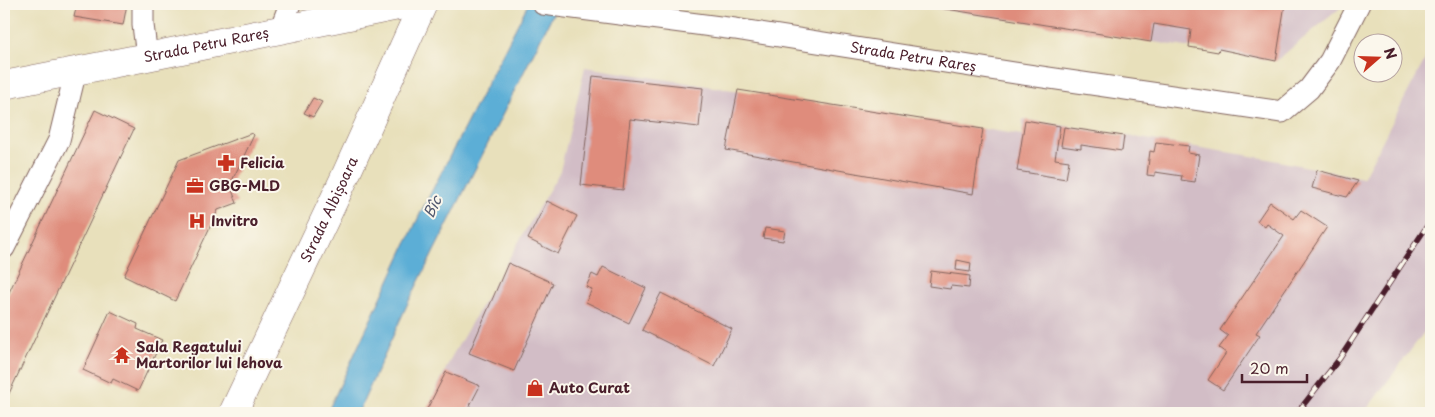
<svg xmlns="http://www.w3.org/2000/svg" width="1435" height="417" viewBox="0 0 1435 417" font-family="'Playpen Sans',sans-serif">
<style>
.industrial{fill:#d2bdc6}
.water{fill:#5baed6;stroke:#526680}
.building{fill:#df8c7c}
.lines{fill:none;stroke-linecap:round;stroke-linejoin:round}
.minor-casing{stroke:#81635d;stroke-width:23}
.major-casing{stroke:#81635d;stroke-width:29}
.minor{stroke:#fff;stroke-width:21}
.major{stroke:#fff;stroke-width:28}
.rail-casing{stroke:#4a1f2b;stroke-width:5.5}
.rail{stroke:#fbf7ec;stroke-width:4;stroke-dasharray:11;stroke-linecap:butt}
.labels{text-anchor:middle;stroke-width:4;stroke-linejoin:round;paint-order:stroke}
.street-label{font-size:14px;fill:#4a1f2b;stroke:#fbf7ec}
.poi-label{font-size:14px;font-weight:bold;fill:#4a1f2b;stroke:#fbf7ec;text-anchor:start}
.water-label{font-size:15px;font-style:italic;fill:#51586f;stroke:#fbf7ec}
</style>
<rect width="100%" height="100%" fill="#fbf7ec"/>
<filter id="ink" filterUnits="userSpaceOnUse"><feTurbulence type="fractalNoise" baseFrequency=".02" numOctaves="2"/><feDisplacementMap in="SourceGraphic" scale="10" xChannelSelector="R" yChannelSelector="G"/><feConvolveMatrix kernelMatrix="1 2 1 2 8 2 1 2 1" color-interpolation-filters="sRGB"/></filter>
<filter id="wash" filterUnits="userSpaceOnUse"><feTurbulence type="fractalNoise" baseFrequency=".0096" numOctaves="4" result="noise"/><feDisplacementMap in="SourceGraphic" scale="20" xChannelSelector="R" yChannelSelector="G"/><feGaussianBlur stdDeviation="1.12" result="paint"/><feColorMatrix in="noise" values="0 0 0 0 0 0 0 0 0 0 0 0 0 0 0 0 0 1.4 0 .05"/><feComposite in="paint" operator="in"/></filter>
<g filter="url(#wash)">
<rect width="100%" height="100%" fill="#e8e0bb"/>
<path class="industrial" d="M908 4H1345L1276 61Z
M1431 48V323L1364 413H425L452 356 560 171 585 67 1022 135 1023 119 1263 158 1363 178Z"/>
<path class="water" d="M528 4H558L407 305 358 413H327L421 212Z"/>
<g id="blocks">
<path class="building" d="M77 4H127L123 25 74 17Z
M915 4H1285L1276 61 1219 49 1218 52 1189 47 1191 30 1154 24 1151 42Z
M593 76 703 88 699 127 630 119 623 190 581 185Z
M738 90 983 129 973 194 726 150Z
M313 98 322 102 313 117 304 113Z
M95 110 134 129 4 404V303Z
M1025 120 1060 126 1055 159 1069 161 1066 179 1017 171Z
M1064 127 1124 136 1122 151 1081 145V149L1061 146Z
M252 133 254 135 230 185 237 203 218 210 175 301 124 276 179 160Z
M1156 142 1189 146 1188 153 1199 155 1195 182 1181 180 1182 176 1155 172V176L1147 175 1150 151 1154 152Z
M1317 170 1358 181 1347 197 1312 188Z
M547 201 577 216 558 254 528 239Z
M1270 202 1294 219 1301 210 1327 227 1256 333 1260 335 1223 390 1208 380 1226 353 1219 348 1228 336 1220 330 1284 236 1267 224 1265 227 1257 221Z
M765 228 785 231 783 241 763 238Z
M957 260 971 263 970 272 956 270Z
M508 263 553 283 514 371 469 353Z
M603 267 646 288 629 323 586 302 592 289 586 287 592 274 598 277Z
M931 271 970 276 969 288 951 286 950 289 929 286Z
M661 293 732 329 714 366 642 330Z
M110 311 138 324 137 329 162 340 138 391 113 379 111 383 83 370Z
M446 372 480 386 466 413H425Z"/>
</g>
</g>
<g filter="url(#ink)">
<use href="#blocks" fill-opacity="0" stroke="#81635d" stroke-width="1"/>
<g class="lines">
<g class="minor-casing">
<g id="minor">
<path d="M143 4V25L147 57"/>
<path id="s1" d="M543 4 735 29 1015 73 1282 112 1309 89 1330 61 1359 4"/>
<path d="M280 30 290 4"/>
<path d="M4 248 59 140 76 70"/>
</g>
</g>
<g class="major-casing">
<g id="major">
<path id="s2" d="M4 85 147 57 408 4"/>
<path id="s3" d="M233 413 343 181 423 4"/>
</g>
</g>
<use href="#minor" class="minor"/>
<use href="#major" class="major"/>
<g class="rail-casing">
<path id="rail" d="M1297 413 1340 358 1431 220"/>
</g>
<use href="#rail" class="rail"/>
</g>
</g>
<defs>
<g id="pharmacy-bare" transform="scale(1.35)"><path d="M-2-6h4v4h4v4h-4v4h-4v-4h-4v-4h4Z" fill="#c8321e" stroke="#fbf7ec" stroke-width="2.5" paint-order="stroke"/></g>
<g id="office-bare" transform="scale(1.35)"><path d="M-6-3h4V-5.5h4V-3h4V5H-6ZM-1-4.5V-3h2v-1.5ZM-6 0V1H6V0Z" fill="#c8321e" stroke="#fbf7ec" stroke-width="2.5" paint-order="stroke"/></g>
<g id="hospital-bare" transform="scale(1.35)"><path d="M-5-5h3v3.5h4V-5h3V5h-3V1.5h-4V5h-3Z" fill="#c8321e" stroke="#fbf7ec" stroke-width="2.5" paint-order="stroke"/></g>
<g id="temple-bare" transform="scale(1.35)"><path d="M0-6L5-2H3V0L6.5 2.5H4V6H1.5V3h-3V6H-4V2.5H-6.5L-3 0V-2H-5Z" fill="#c8321e" stroke="#fbf7ec" stroke-width="2.5" paint-order="stroke"/></g>
<g id="shop-bare" transform="scale(1.35)"><path d="M-5-2.5h2.3a2.7 3.5 0 0 1 5.4 0H5L5.5 6h-11ZM-1.5-2.5h3a1.5 2.3 0 0 0-3 0Z" fill="#c8321e" stroke="#fbf7ec" stroke-width="2.5" paint-order="stroke"/></g>
</defs>
<g fill-rule="evenodd">
<use href="#pharmacy-bare" x="226" y="163"/>
<use href="#office-bare" x="195" y="186"/>
<use href="#hospital-bare" x="197" y="221"/>
<use href="#temple-bare" x="122" y="355"/>
<use href="#shop-bare" x="535" y="388"/>
</g>
<g class="labels">
<g class="street-label">
<text dy="5" stroke="none"><textPath href="#s2" startOffset="206">Strada Petru Rareș</textPath></text>
<text dy="5" stroke="none"><textPath href="#s1" startOffset="374">Strada Petru Rareș</textPath></text>
<text dy="5" stroke="none"><textPath href="#s3" startOffset="225">Strada Albișoara</textPath></text>
</g>
<g class="poi-label">
<text x="240" y="168">Felicia</text>
<text x="209" y="191">GBG-MLD</text>
<text x="211" y="226">Invitro</text>
<text x="136" y="352">Sala Regatului<tspan x="136" dy="16">Martorilor lui Iehova</tspan></text>
<text x="549" y="393">Auto Curat</text>
</g>
<g class="water-label">
<text transform="translate(433 207) rotate(-64)" y="5">Bîc</text>
</g>
</g>
<rect width="1435" height="417" fill="none" stroke="#fbf7ec" stroke-width="20"/>
<g transform="translate(1378 58) rotate(70)"><circle r="24" fill="#fbf7ec" stroke="#b4a19f"/>
<path d="M0-4L9 19L0 12L-9 19Z" fill="#c8321e"/>
<text y="-8" font-size="14" font-weight="bold" text-anchor="middle" fill="#4a1f2b">N</text>
</g>
<path d="M1242 374v8h65v-8" fill="none" stroke="#4a1f2b" stroke-width="2.5"/>
<text x="1250" y="374" font-size="15" fill="#4a1f2b" stroke="#fbf7ec" stroke-width="4" paint-order="stroke">20 m</text>
</svg>
